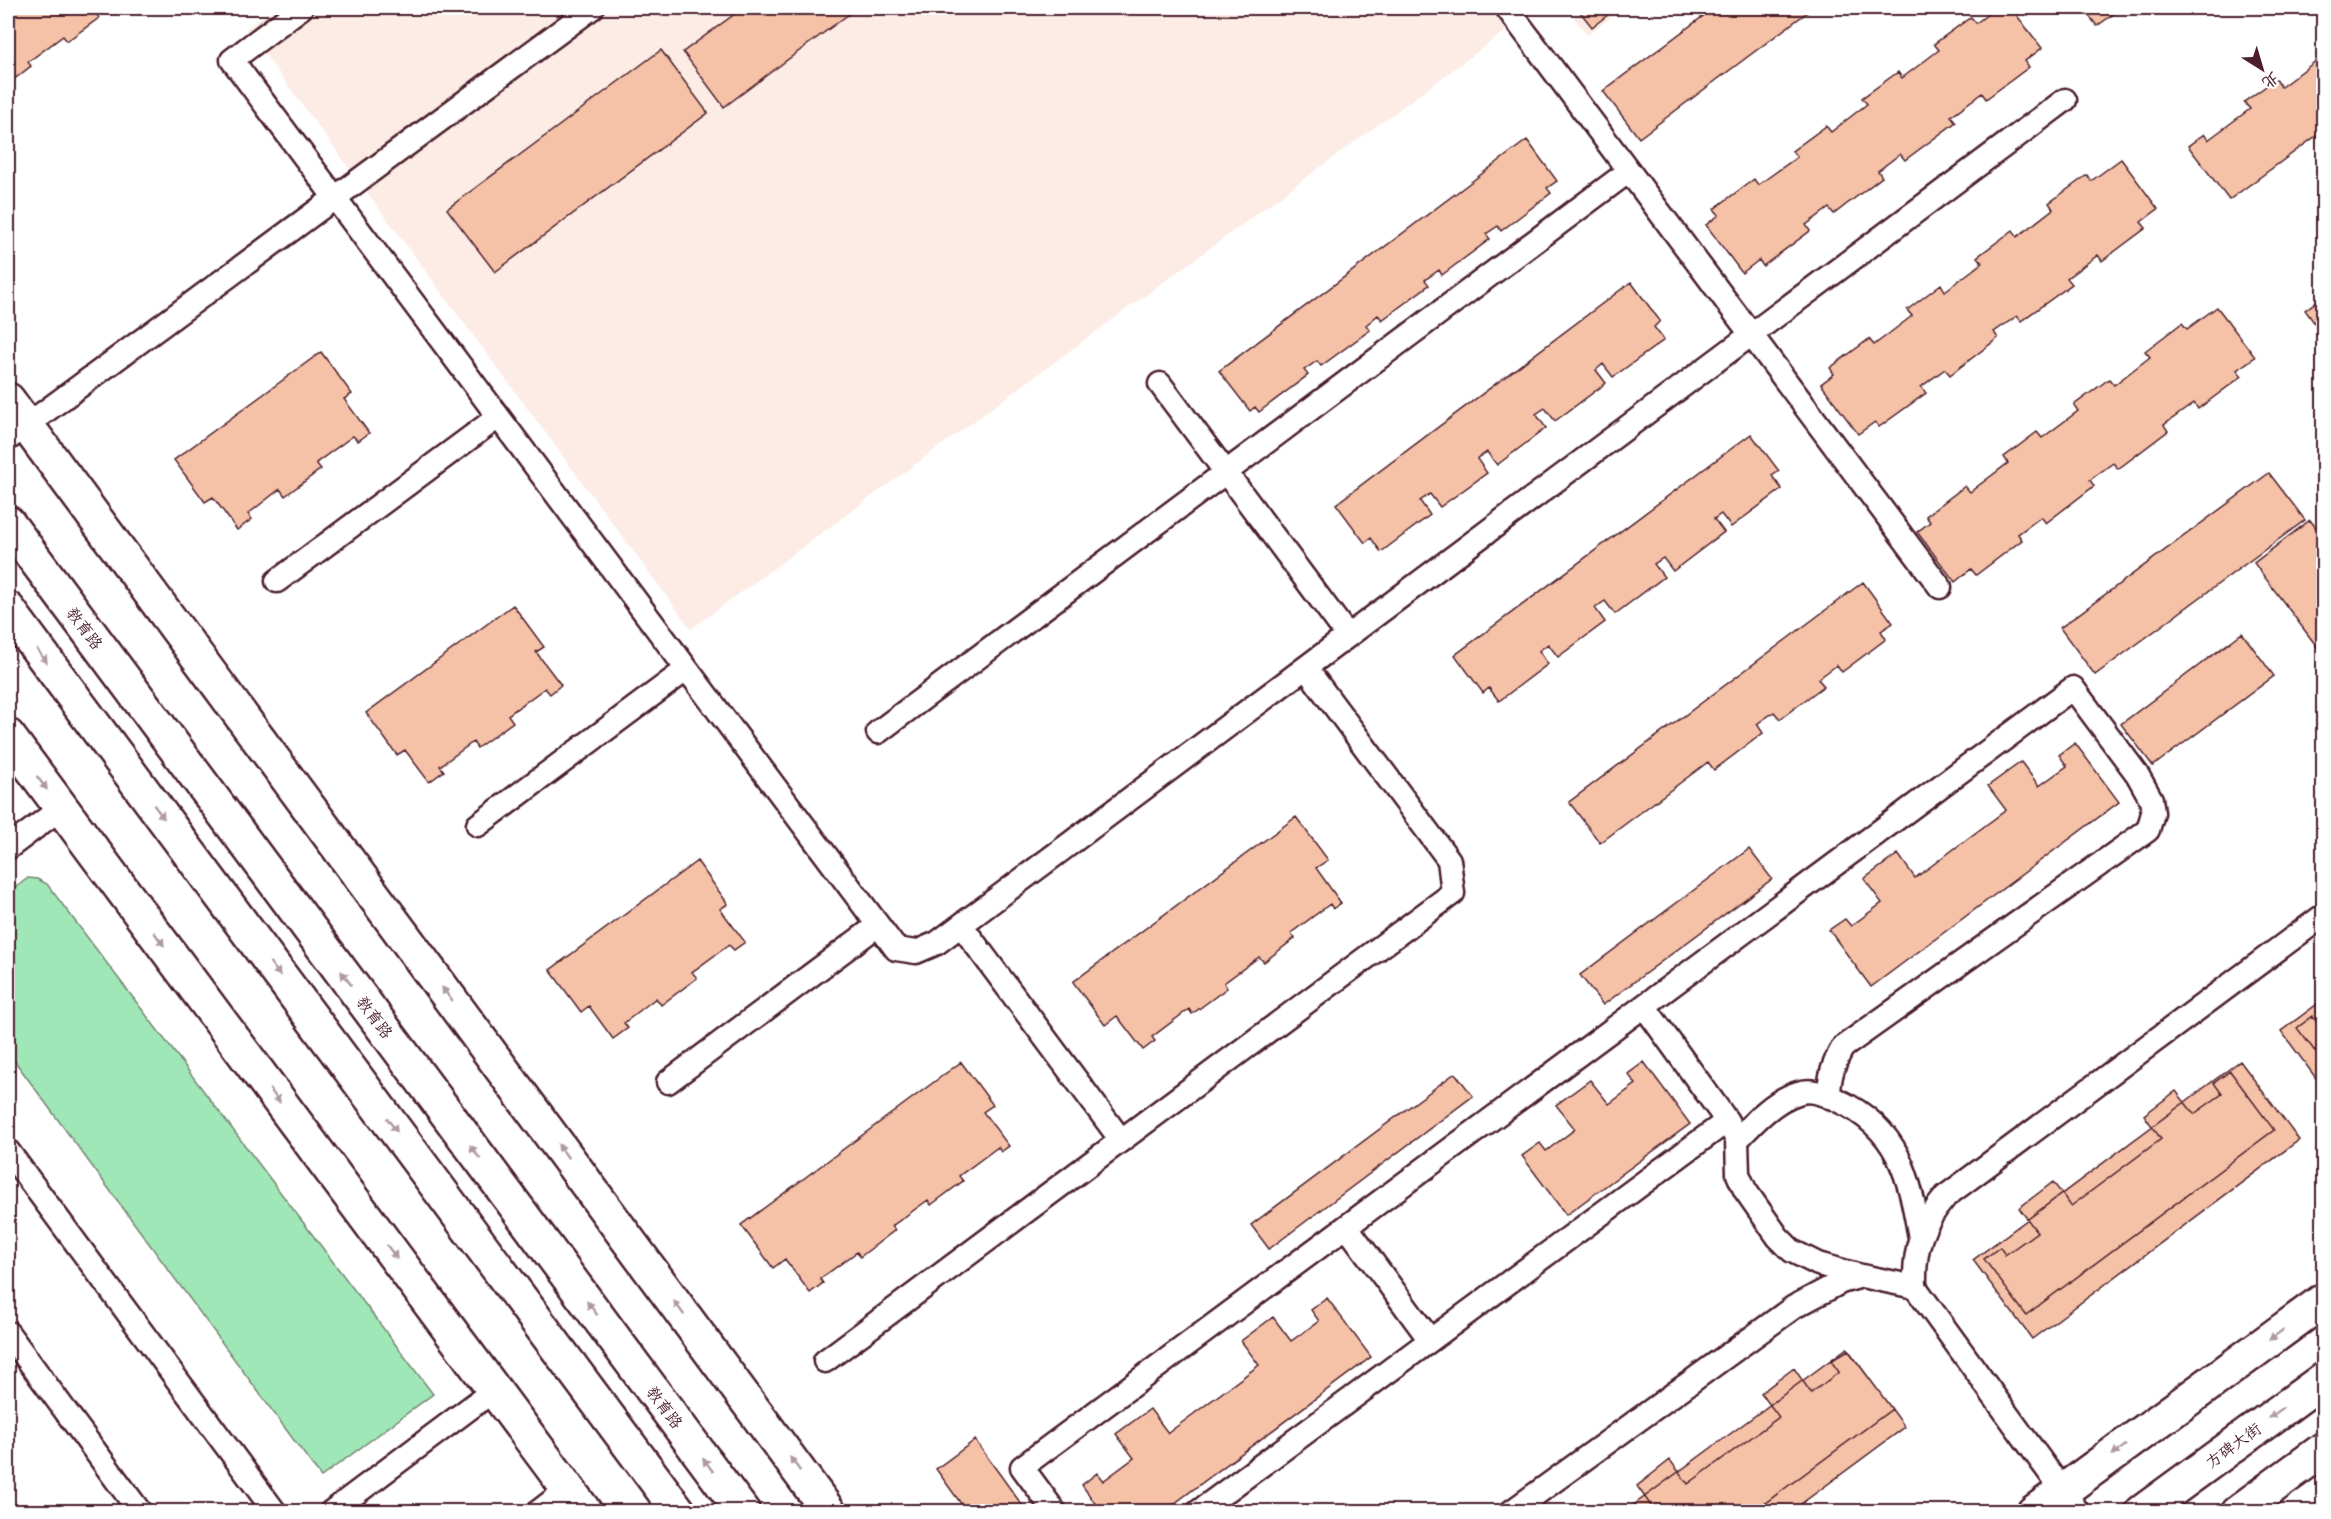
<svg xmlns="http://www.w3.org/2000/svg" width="2331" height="1519" viewBox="0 0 2331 1519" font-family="'Balsamiq Sans','LXGW WenKai TC',sans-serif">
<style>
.built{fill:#fcece5}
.green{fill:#9fe7b6;stroke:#748370;stroke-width:1.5}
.building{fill:#f5c1a7;stroke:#4a1f2b;stroke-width:1.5}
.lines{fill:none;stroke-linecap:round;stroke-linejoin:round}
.lane-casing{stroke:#4a1f2b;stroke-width:27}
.street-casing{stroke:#4a1f2b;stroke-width:38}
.secondary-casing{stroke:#4a1f2b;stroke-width:38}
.primary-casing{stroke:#4a1f2b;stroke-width:38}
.lane{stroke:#fff;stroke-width:22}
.street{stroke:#fff;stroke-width:33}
.secondary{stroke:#fff;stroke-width:33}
.primary{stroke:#fff;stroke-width:33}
.oneway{fill:#ae9aa0}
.labels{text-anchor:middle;stroke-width:4.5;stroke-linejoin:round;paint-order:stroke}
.street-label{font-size:16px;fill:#4a1f2b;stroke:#fff}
</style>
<rect width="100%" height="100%" fill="#fff"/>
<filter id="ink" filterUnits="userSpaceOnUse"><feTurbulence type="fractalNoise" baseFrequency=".0167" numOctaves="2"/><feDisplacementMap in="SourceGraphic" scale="12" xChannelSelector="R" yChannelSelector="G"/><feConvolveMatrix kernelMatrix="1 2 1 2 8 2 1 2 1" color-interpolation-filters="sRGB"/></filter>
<g filter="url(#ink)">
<path class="built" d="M275 8H1537L691 629 246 29Z
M1567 8H1624L1587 35Z"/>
<path class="green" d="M28 878 37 879 47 884 433 1394 321 1477 8 1052V893Z"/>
<path class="building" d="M8 8H101L95 12 99 18 67 41 63 36 28 62 31 66 8 84Z
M743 8H857L724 107 683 52Z
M1577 8H1617L1592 27Z
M1714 8H1813L1639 138 1603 91Z
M1996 8H2011L2042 48 2025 61 2029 67 1986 99 1982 93 1951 116 1956 122 1905 160 1900 154 1878 171 1882 177 1834 214 1829 208 1806 225 1810 231 1763 266 1759 260 1742 273 1706 225 1719 215 1714 209 1754 179 1758 185 1797 157 1792 151 1826 126 1831 132 1867 104 1862 98 1898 72 1902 78 1939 50 1934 44 1971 17 1976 23Z
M2083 8H2122L2097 26Z
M661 50 708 113 495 272 447 209Z
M2324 55V130L2229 200 2188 146 2204 134 2208 140 2250 109 2244 102 2276 79 2281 87Z
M1527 140 1557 181 1547 188 1551 193 1501 231 1498 226 1486 234 1490 239 1442 275 1439 270 1425 280 1429 285 1382 320 1378 315 1366 325 1370 330 1321 366 1317 361 1304 370 1308 375 1259 412 1255 407 1250 411 1219 371Z
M2121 159 2158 209 2141 222 2146 228 2102 261 2098 255 2067 278 2072 284 2021 321 2017 316 1994 332 1998 338 1950 375 1945 369 1921 387 1926 393 1879 427 1875 422 1858 434 1821 384 1834 374 1830 368 1869 339 1874 345 1912 316 1907 310 1941 284 1945 291 1982 263 1977 257 2013 230 2017 237 2053 209 2049 203 2087 175 2091 181Z
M1631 282 1660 321 1654 327 1664 340 1613 377 1603 364 1596 370 1606 383 1555 421 1545 408 1536 414 1546 428 1497 465 1487 452 1477 459 1487 473 1440 507 1430 494 1420 501 1430 515 1381 552 1371 538 1365 543 1336 504Z
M2324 296V336L2305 310Z
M2217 307 2255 357 2237 370 2242 376 2198 409 2194 403 2164 425 2168 431 2118 469 2113 463 2090 480 2094 486 2046 523 2041 517 2018 534 2022 540 1976 575 1971 569 1955 582 1917 532 1930 522 1926 516 1965 486 1970 492 2008 463 2004 457 2037 432 2042 438 2078 411 2074 405 2109 379 2114 385 2150 357 2145 351 2182 323 2187 329Z
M321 352 352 394 344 399 369 433 358 441 353 436 316 463 321 469 285 496 280 489 248 514 252 519 237 530 213 497 205 502 174 460Z
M1751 434 1779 471 1772 476 1782 489 1731 527 1721 514 1714 519 1724 532 1673 571 1663 558 1654 564 1664 577 1615 614 1605 601 1595 608 1605 622 1558 657 1548 644 1539 651 1548 664 1499 701 1489 688 1483 693 1455 655Z
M2269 473 2305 520 2095 675 2060 628Z
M2310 520 2324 538V656L2254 563Z
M1863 582 1893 623 1881 631 1886 639 1842 672 1837 665 1818 679 1824 686 1780 719 1774 712 1757 724 1763 733 1714 770 1708 762 1600 843 1569 802Z
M513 605 544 647 536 652 561 685 550 694 545 688 508 715 513 722 477 748 473 742 440 766 444 771 429 782 405 750 397 755 366 713Z
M2242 633 2274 676 2153 766 2121 724Z
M2075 743 2119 802 1871 987 1829 930 1845 919 1851 926 1882 903 1864 879 1898 854 1915 878 2006 810 1988 786 2021 762 2039 786 2067 766 2059 755Z
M1296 817 1328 860 1316 868 1341 903 1333 909 1330 904 1291 933 1295 938 1264 962 1259 957 1224 983 1227 988 1192 1014 1189 1009 1152 1037 1155 1041 1143 1050 1117 1016 1105 1025 1073 982Z
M1749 849 1772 879 1603 1005 1580 975Z
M697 861 728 904 720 909 745 942 734 950 729 945 692 972 697 978 661 1005 656 998 624 1023 628 1028 613 1039 589 1006 581 1012 550 970Z
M2324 999V1089L2281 1031Z
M2313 1016 2319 1024 2324 1020V1063L2297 1028Z
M2240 1061 2299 1140 2032 1339 1973 1260Z
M961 1062 993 1105 983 1112 1009 1146 1001 1152 998 1147 959 1176 963 1181 931 1205 928 1200 892 1226 895 1230 860 1257 857 1252 820 1279 823 1283 810 1293 785 1259 773 1268 741 1225Z
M1644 1062 1690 1124 1566 1215 1522 1156 1540 1143 1546 1151 1575 1129 1556 1105 1590 1080 1609 1104 1636 1084 1628 1074Z
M2230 1071 2274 1130 2026 1315 1984 1259 2000 1247 2005 1255 2037 1232 2019 1208 2053 1182 2071 1206 2161 1139 2144 1115 2176 1091 2194 1114 2222 1094 2214 1083Z
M1455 1073 1473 1096 1269 1249 1251 1225Z
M1327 1298 1371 1357 1163 1512H1101L1082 1485 1097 1473 1103 1481 1134 1458 1116 1434 1150 1409 1168 1433 1259 1365 1241 1341 1273 1317 1291 1341 1319 1321 1311 1310Z
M1847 1348 1905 1427 1790 1512H1624Z
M1848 1350 1892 1409 1753 1512H1652L1654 1510 1637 1486 1670 1460 1688 1484 1779 1417 1761 1393 1794 1368 1811 1393 1839 1372 1831 1361Z
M975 1440 1027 1512H967L936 1469Z"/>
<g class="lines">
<g class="lane-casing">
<path id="lane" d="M301 8 232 60 896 949 916 952 937 943 2065 100
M1507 8 1940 587
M1160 384 1348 636
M8 439 592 8
M277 581 498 417
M878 732 1629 171
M478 825 687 669
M8 848 61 808
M961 925 1121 1140
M1644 1006 1727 1121 1737 1140 1738 1174 1745 1190 1778 1237 1792 1251 1818 1264 1861 1276
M668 1082 878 925
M1737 1140C1753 1123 1774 1100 1798 1093 1812 1088 1825 1095 1837 1100 1900 1129 1909 1176 1920 1238
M8 1151 275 1512
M1347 1227 1430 1340
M8 1333 140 1512
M825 1361 1453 893 1449 860 1306 668
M331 1512 494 1390
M538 1512 568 1489
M1055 1512 1022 1467 2073 688 2137 774 2151 799 2153 813 2148 830 1843 1047C1833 1064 1829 1077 1829 1097
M1198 1512 1727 1121
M1511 1512 1794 1307 1841 1282 1862 1276 1915 1287
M2078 1512 1915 1287C1914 1248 1921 1225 1946 1196L2324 915"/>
</g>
<g class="street-casing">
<path id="street" d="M8 400 829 1512
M8 736 585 1512
M2034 1512 2324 1300"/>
</g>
<g class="secondary-casing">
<path id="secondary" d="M2142 1512 2324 1379
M2238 1512 2324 1449"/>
</g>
<g class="primary-casing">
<path id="primary" d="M8 523 743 1512
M8 609 679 1512"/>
</g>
<use href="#lane" class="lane"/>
<use href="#street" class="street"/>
<use href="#secondary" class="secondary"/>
<use href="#primary" class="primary"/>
</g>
<defs><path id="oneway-solid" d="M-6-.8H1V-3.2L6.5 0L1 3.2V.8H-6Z" transform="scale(1.5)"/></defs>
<g class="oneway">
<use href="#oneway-solid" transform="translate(42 656) rotate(53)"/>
<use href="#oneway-solid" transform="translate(42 783) rotate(53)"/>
<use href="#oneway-solid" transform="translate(159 812) rotate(53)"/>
<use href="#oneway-solid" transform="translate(159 939) rotate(53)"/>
<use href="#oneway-solid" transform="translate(275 969) rotate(53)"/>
<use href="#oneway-solid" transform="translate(346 978) rotate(-127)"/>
<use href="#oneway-solid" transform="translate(447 994) rotate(-126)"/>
<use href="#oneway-solid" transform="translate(275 1096) rotate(53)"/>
<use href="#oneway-solid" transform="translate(392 1125) rotate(53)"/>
<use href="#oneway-solid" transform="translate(563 1151) rotate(-126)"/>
<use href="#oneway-solid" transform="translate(475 1152) rotate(-127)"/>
<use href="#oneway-solid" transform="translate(392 1252) rotate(53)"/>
<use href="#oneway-solid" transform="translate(592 1308) rotate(-127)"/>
<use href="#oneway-solid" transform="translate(679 1308) rotate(-126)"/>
<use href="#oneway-solid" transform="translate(2276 1335) rotate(144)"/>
<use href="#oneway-solid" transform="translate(2276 1413) rotate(144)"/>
<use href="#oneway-solid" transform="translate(2119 1450) rotate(144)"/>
<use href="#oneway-solid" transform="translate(795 1464) rotate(-126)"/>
<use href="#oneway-solid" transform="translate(708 1465) rotate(-127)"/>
</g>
</g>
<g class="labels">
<g class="street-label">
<text transform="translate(85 628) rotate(53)" y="6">教育路</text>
<text transform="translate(375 1017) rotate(53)" y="6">教育路</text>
<text transform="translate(665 1407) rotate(53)" y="6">教育路</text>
<text transform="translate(2233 1445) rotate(-36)" y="6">方碑大街</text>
</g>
</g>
<rect width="2331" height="1519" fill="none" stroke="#fff" stroke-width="30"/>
<rect x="15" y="15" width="2301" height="1489" fill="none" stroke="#4a1f2b" stroke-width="2" filter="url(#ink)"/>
<g transform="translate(2262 69) rotate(143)" stroke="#ffffff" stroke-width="4.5" paint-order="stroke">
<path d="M0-4.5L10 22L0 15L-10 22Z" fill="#4a1f2b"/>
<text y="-9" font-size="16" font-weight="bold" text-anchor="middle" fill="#4a1f2b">北</text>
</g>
</svg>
